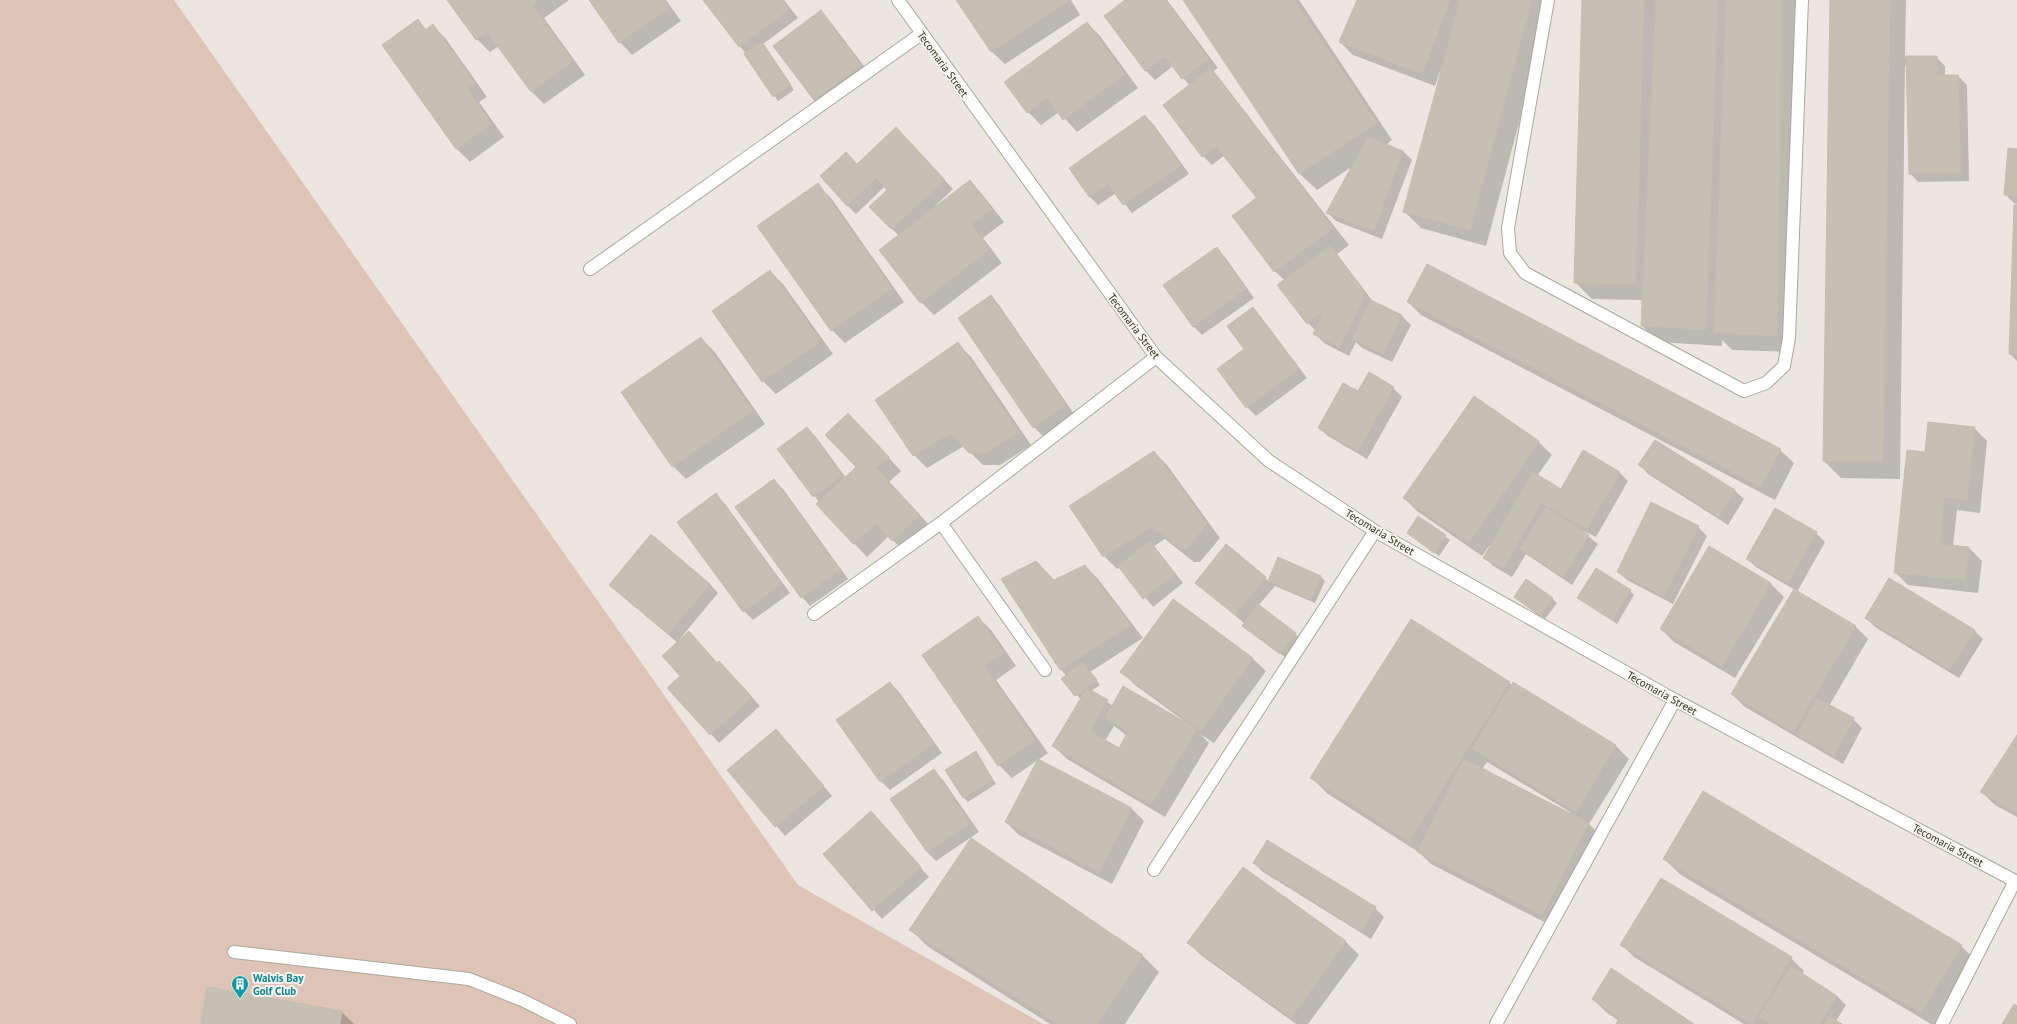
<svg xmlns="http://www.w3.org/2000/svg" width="2017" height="1024" viewBox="0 0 2017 1024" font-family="'PT Sans',sans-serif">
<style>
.green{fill:#ddc4b6}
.shadow{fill:#0003;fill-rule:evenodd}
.building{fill:#c5c0b4;stroke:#c4beb1}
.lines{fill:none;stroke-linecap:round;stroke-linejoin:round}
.lane-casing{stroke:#aca79a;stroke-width:14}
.street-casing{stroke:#aca79a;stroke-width:14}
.lane{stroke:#fff;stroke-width:12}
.street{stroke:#fff;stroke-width:12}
.labels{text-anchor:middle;stroke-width:4;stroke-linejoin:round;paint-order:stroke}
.street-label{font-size:11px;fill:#3b361f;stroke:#f7f4ef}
.culture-label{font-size:11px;font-weight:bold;fill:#0d838f;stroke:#f7f4ef;text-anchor:start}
</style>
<rect width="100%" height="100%" fill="#ebe6df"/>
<path class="green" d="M0 0H174L798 885 1043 1024H0Z"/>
<path class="shadow" d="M448 0H569L544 18 585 75 544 104 531 91 499 46 490 52 477 39Z
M590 0H666L681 21 632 55 620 42Z
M704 0H784L798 18 763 44 794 90 778 101 746 54Z
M957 0H1071L1080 15 1005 64 992 52Z
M1126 0H1167L1218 68 1213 71 1349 245 1337 254 1374 303 1402 316 1411 325 1392 362 1362 348 1356 342 1349 356 1324 343 1315 334 1316 331 1308 323 1285 281 1275 271 1233 216 1257 198 1225 155 1212 165 1203 156 1190 86 1173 66 1155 80 1146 71 1105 16Z
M1185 0H1299L1392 140 1386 145 1403 151 1412 160 1382 239 1336 221 1327 212 1353 166 1317 190 1300 174Z
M1358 0H1552L1486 246 1421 228 1404 211 1442 72 1440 71 1435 86 1353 55 1340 42Z
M1583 0H1798L1793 352 1732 350 1722 340V346L1659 342 1642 326 1643 300 1592 299 1575 282Z
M1831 0H1906L1905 57H1936L1945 66V76H1958L1967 85 1969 181 1918 182 1910 173 1907 65H1905L1900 479 1841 478 1824 461Z
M820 12 829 20 870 74 823 109 814 100 775 46Z
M418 21 427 30 433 26 446 39 487 97 479 102 504 137 470 162 457 149 383 45Z
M1087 23 1100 36 1138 88 1077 132 1059 112 1041 125 1028 112Z
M1145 116 1154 125 1189 174 1132 213 1116 193 1098 205 1089 196Z
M905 138 953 189 935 206 936 207 970 181 982 194 1004 222 983 238 1002 263 934 315 921 302 899 236 871 207 889 190 885 186 856 214 847 205 857 165Z
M2017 150V204L2014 203 2005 194Z
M818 185 831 198 904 302 845 343 832 330Z
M2017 206V361L2010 354Z
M1216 249 1225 257 1254 298 1202 335 1193 326Z
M770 271 783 284 833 354 776 394 763 381 713 311Z
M991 296 999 305 1074 414 1043 436 1034 427Z
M1408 302 1780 450 1794 463 1775 500 1421 315Z
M1253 308 1261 317 1307 378 1256 416 1247 407 1218 369 1245 350Z
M701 338 714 351 765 424 686 479 673 466 622 393Z
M958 344 971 357 1031 445 1000 465H983L964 446 927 468 914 455 876 400Z
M1393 388 1402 397 1367 459 1328 436 1319 428 1358 392Z
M1474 397 1539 442 1552 455 1537 476 1562 490 1620 473 1628 481 1596 537 1584 531 1583 532 1598 544 1572 585 1526 554 1512 577 1493 566 1484 557 1490 547 1489 546 1482 556 1417 511 1404 498Z
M807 428 816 437 846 478 857 467 861 428 901 471 889 482 932 528 905 553 889 536 867 557 817 504 819 502 779 449Z
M1974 428 1987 441 1980 513 1957 510 1953 546 1969 548 1982 561 1978 593 1908 585 1895 572 1926 453Z
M1655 441 1735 491 1744 499 1728 525 1648 474 1640 465Z
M1154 452 1167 465 1220 538 1200 562H1194L1165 539 1154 546 1183 583 1153 607 1120 567 1117 569 1104 556Z
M774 480 783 489 848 579 810 606 802 597Z
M716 495 725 504 790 593 753 620 744 611 679 522Z
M1418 518 1450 540 1439 556 1408 533Z
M1698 527 1707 536 1673 604 1627 580 1618 572Z
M1816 533 1825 542 1797 592 1855 626 1868 639 1829 706 1853 719 1862 728 1843 764 1745 707 1732 694 1795 590 1756 567 1747 559Z
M1709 547 1771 584 1784 597 1735 678 1674 642 1661 629Z
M1279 559 1320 576 1325 581 1315 603 1275 586 1258 606 1300 638 1285 657 1248 630 1245 624 1196 582 1265 578 1269 582Z
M1085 566 1098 579 1143 638 1090 672 1100 685 1091 691 1113 706 1186 724 1187 723 1135 685 1122 672 1173 601 1253 659 1266 671 1214 743 1200 734 1209 743 1165 817 1067 759 1054 746 1081 700 1063 679 1067 676 1061 670 1002 580 1054 581ZM1114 726 1127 736 1119 750 1105 741Z
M710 584 718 593 679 640 728 671 760 706 719 743 711 734 682 676 678 643 610 585Z
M1630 591 1634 595 1617 624 1579 598Z
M1515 597 1552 598 1557 603 1545 619Z
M978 617 991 630 1016 666 996 680 1048 753 1012 778 999 765 923 655Z
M1866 618 1974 630 1983 639 1959 678 1875 627Z
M1412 620 1512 685 1513 683 1616 746 1629 759 1589 824 1601 836 1556 928 1431 864 1420 853 1328 794 1311 777ZM1487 762 1570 812 1569 814 1482 769Z
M890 683 899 692 942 753 890 790 881 781Z
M2017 737V817L1995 805 1982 792Z
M785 739 832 796 785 836 729 770Z
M975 752 996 784 968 802 964 798Z
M934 771 943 780 979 832 936 861 927 852Z
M1131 808 1144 821 1112 884 1019 835 1006 822Z
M880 822 929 877 882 919 824 855Z
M971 840 1143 956 1159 972 1125 1024H1050L927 946 910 929Z
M1268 841 1375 908 1384 917 1371 939 1263 872 1254 863Z
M1664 859 1961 946 1978 962 1941 1024H1931L1681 875Z
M1243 868 1346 942 1359 955 1308 1024H1296L1202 956 1189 943Z
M1621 944 1791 958 1804 971 1802 974 1837 996 1846 1005 1836 1021 1840 1024H1744L1634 957Z
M208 988 342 1012 354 1024H202Z
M1593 999 1692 1024H1617L1619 1021 1606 1012Z"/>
<path class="building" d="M447 0H539L532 5 573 61 531 92 487 32 476 40Z
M589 0H663L669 8 619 43Z
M703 0H783L790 9 739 47Z
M956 0H1067L1068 1 991 52Z
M1125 0H1166L1209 59 1182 79 1165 57 1145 71 1104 16Z
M1183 0H1294L1377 123 1299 174Z
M1357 0H1450L1422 74 1339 42Z
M1460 0H1532L1470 230 1403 212Z
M1582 0H1644L1636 284 1574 283Z
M1656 0H1718L1706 330 1641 326Z
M1726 0H1782L1777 336 1714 333Z
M1830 0H1890L1883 462 1823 461Z
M821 10 861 65 814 100 773 46Z
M418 19 425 30 433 24 475 83 467 88 492 124 456 149 382 45Z
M1087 22 1125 74 1063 120 1047 98 1027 113 1004 82Z
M762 42 791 85 773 97 744 54Z
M1906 56H1937V75H1958L1961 173 1909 174Z
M1211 68 1251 120 1202 157 1163 105Z
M1145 115 1181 165 1123 205 1108 184 1089 197 1069 168Z
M1251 120 1296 179 1262 205 1216 146Z
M896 127 945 180 891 229 869 207 887 190 876 178 847 206 820 176 846 152 857 164Z
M1368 137 1403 151 1374 231 1326 213Z
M2008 148 2017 149V196L2004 195Z
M1296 179 1333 228 1274 272 1232 216 1256 198 1262 205Z
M970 180 992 209 971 225 990 249 920 303 879 250Z
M818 183 892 288 831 331 757 226Z
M2014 205H2017V354H2009Z
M1330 246 1366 293 1340 348 1313 334 1322 317 1319 314 1307 324 1277 285Z
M1217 247 1246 289 1193 327 1163 285Z
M1427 264 1781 449 1761 487 1407 302Z
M770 270 821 341 762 382 712 311Z
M991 295 1066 405 1033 428 958 318Z
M1371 300 1402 315 1383 354 1352 339Z
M1253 307 1299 369 1246 408 1217 369 1244 349 1227 326Z
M701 337 753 411 672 467 621 392Z
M958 342 1019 432 986 453H969L951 433 913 456 875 400Z
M1369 372 1394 387 1358 451 1318 428 1343 383 1358 391Z
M1474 396 1539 441 1469 543 1403 498Z
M848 413 889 457 876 468 920 515 892 541 876 524 853 544 816 504 856 467 825 435Z
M1928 422 1975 427 1967 500 1944 497 1940 544 1969 547 1965 580 1894 573 1907 450 1925 452Z
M807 427 843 475 813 497 777 449Z
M1655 440 1735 490 1719 517 1638 465Z
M1583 450 1620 472 1587 529 1541 503 1503 569 1483 558 1533 472 1561 489Z
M1154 451 1207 524 1187 549H1180L1152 527 1103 557 1069 506Z
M774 479 840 570 801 598 735 507Z
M716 493 782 584 743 612 677 522Z
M1651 502 1699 526 1664 596 1617 572Z
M1546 507 1589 535 1563 577 1520 549Z
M1775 508 1817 532 1788 583 1746 559Z
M1418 516 1446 535 1434 553 1407 533Z
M651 534 710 584 668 634 609 585Z
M1150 541 1175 574 1143 599 1118 566Z
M1226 544 1266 577 1235 615 1195 583Z
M1709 546 1771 583 1722 666 1660 629Z
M1278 557 1321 576 1311 600 1268 581Z
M1036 561 1054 580 1085 565 1131 625 1060 670 1001 579Z
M1596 568 1631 590 1612 620 1577 598Z
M1889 578 1975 630 1950 670 1865 618Z
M1526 579 1553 598 1540 616 1514 597Z
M1794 589 1856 626 1793 732 1731 694Z
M1173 599 1253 658 1201 731 1120 672Z
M1258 604 1296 633 1280 654 1242 626Z
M978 616 1004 653 984 666 1035 740 998 766 922 655Z
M1411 619 1510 682 1409 841 1310 778Z
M689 631 717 663 719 661 752 697 710 735 667 688 680 676 662 656Z
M1082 662 1097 680 1075 696 1061 679Z
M890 682 934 744 880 782 836 720Z
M1513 682 1616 745 1576 812 1472 749Z
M1123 686 1197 729 1151 805 1052 746 1087 688 1108 700 1090 731 1119 748 1128 732 1105 718Z
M1817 698 1854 718 1834 756 1797 735Z
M776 729 824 786 775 827 727 770Z
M2017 735V813L1980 792Z
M976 751 993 780 963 798 945 770Z
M1038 759 1132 808 1099 872 1005 822Z
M1464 759 1589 823 1542 915 1417 852Z
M934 769 970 823 927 852 890 799Z
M1703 791 1962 945 1921 1013 1663 859Z
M871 811 921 867 872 911 823 854Z
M971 838 1143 955 1097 1024H1058L909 930Z
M1267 840 1376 907 1361 931 1253 863Z
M1243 867 1346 941 1291 1018 1187 943Z
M1661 878 1792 957 1752 1024 1620 945Z
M1791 966 1837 996 1819 1024H1770L1759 1017Z
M1611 968 1694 1024H1616L1619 1018 1592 999Z
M207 987 342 1011 340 1024H201Z
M2014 1004 2017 1006V1024H2002Z
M1829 1016 1842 1024H1824Z"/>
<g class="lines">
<g class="lane-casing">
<path id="lane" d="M1548 0 1508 228 1510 253 1525 273 1744 391 1766 383 1784 366 1789 338 1802 0
M234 952 469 979 522 1000 570 1024
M1496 1024 1675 700"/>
</g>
<g class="street-casing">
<path id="street" d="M898 0 1156 357 1269 461 1375 531 1675 700 2017 882
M590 269 921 34
M941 523 1045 670
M814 614 941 523 1156 357
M1154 870 1375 531
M1942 1024 2015 881"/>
</g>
<use href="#lane" class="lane"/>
<use href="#street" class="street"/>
</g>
<defs>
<g id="building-pin" transform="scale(0.9)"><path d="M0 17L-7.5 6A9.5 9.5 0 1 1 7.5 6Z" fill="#0f9aa8" stroke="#f7f4ef"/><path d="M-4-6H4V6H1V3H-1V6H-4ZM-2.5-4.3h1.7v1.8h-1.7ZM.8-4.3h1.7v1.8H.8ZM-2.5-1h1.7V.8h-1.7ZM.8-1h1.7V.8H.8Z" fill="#fff"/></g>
</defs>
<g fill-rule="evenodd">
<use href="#building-pin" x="240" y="984"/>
</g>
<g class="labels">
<g class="street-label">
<text transform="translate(943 64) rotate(54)" y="4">Tecomaria Street</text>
<text transform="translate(1134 326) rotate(53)" y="4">Tecomaria Street</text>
<text transform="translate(1380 532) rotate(31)" y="4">Tecomaria Street</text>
<text transform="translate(1662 693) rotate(29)" y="4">Tecomaria Street</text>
<text transform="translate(1948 845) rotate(28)" y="4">Tecomaria Street</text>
</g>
<g class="culture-label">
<text x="253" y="982">Walvis Bay<tspan x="253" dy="13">Golf Club</tspan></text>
</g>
</g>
</svg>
